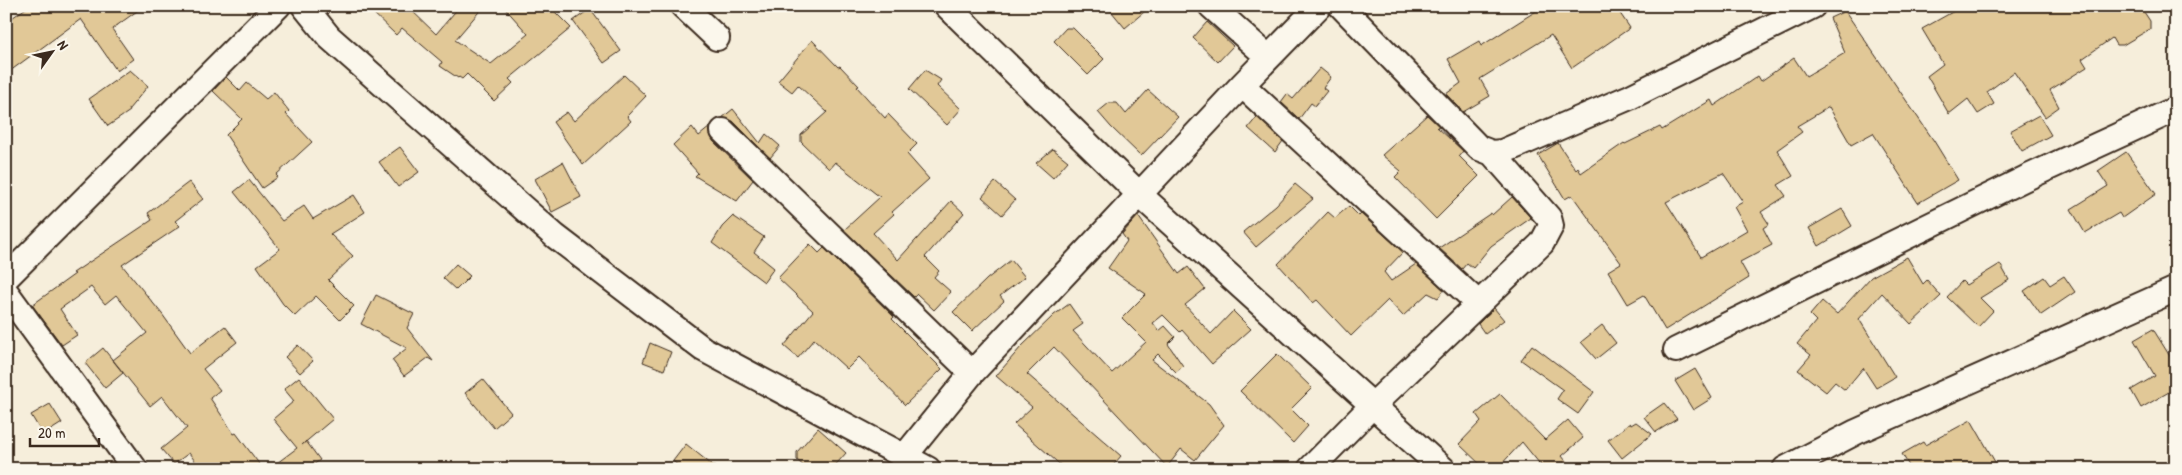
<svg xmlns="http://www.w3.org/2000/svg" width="2182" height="475" viewBox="0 0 2182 475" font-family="'Patrick Hand',sans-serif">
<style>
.building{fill:#e1c897;stroke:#3b2a1e;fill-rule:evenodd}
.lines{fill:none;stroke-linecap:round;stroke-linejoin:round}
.minor-casing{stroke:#3b2a1e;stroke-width:28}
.minor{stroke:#fbf7ec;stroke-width:24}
</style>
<rect width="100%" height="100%" fill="#f6eedb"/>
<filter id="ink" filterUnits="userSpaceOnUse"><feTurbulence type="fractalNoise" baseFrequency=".02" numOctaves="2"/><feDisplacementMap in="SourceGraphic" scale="10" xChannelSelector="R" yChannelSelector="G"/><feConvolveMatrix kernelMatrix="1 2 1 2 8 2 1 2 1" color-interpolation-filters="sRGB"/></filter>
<g filter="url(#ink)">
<path class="building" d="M29 6H144L112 29 133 59 117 71 81 19 6 74V22Z
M366 6H407L436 34 460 6H484L455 40 491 64 528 34 503 6H549L571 28 509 79 513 83 494 101 467 74 462 79 459 77 458 78 440 66 442 62 402 28 396 35Z
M1107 6H1151L1125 28Z
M1544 6H1615L1630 28 1572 68 1551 35 1480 79 1490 96 1463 112 1446 94 1461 83 1448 59 1479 41 1481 46Z
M1963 6H2140L2150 21V29L2123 45H2116L2112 38 2082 59 2087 67 2050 90 2059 107 2045 117 2014 72 1987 92 1994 104 1978 114 1968 99 1949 114 1927 76 1943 64 1922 29Z
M590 9 621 51 604 63 573 21Z
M1845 11 1934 141 1958 180 1918 203 1873 133 1851 145 1829 107 1797 126 1802 132 1777 150 1793 176 1778 185 1786 196 1761 212 1769 224 1763 228 1772 245 1740 262 1749 278 1665 330 1644 295 1628 304 1608 271 1621 263 1572 195 1565 199 1538 155 1558 143 1576 170 1578 168 1581 173 1624 143 1625 144 1660 127 1662 130 1711 100 1714 106 1758 76 1761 81 1794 58 1806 76 1845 53 1830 18ZM1723 173 1743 202 1734 207 1747 230 1701 257 1666 202Z
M1207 22 1233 46 1218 62 1193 38Z
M1066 28H1073L1104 59 1088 75 1054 41Z
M812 40 838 67 840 66 859 86 857 87 885 118 888 114 917 144 907 154 929 179 892 212 894 214 873 233 898 260 951 201 964 213 925 257 939 271 934 277 951 292 934 310 917 294 914 297 844 230 880 197 835 162 829 169 801 142V135L827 112 798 85 792 92 778 81Z
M1320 68 1331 77 1323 88 1327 91 1315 106 1311 103 1299 119 1281 102 1287 94 1293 99Z
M130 70 148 86 129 109 130 111 108 126 89 99Z
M925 70 941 80 937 86 961 109 947 125 909 89Z
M624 75 646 96 627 116 631 121 583 165 553 122 567 112 574 121Z
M226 77 240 91 247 83 266 99 274 92 289 111 286 114 312 142 276 175 278 177 262 188 226 135 242 119 213 91Z
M1148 90 1178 117 1141 156 1111 127 1098 112 1109 103H1117L1126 114Z
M733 109 760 143 766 134 780 146 770 158 733 121 722 118Z
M1427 115 1439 126 1437 127 1463 151 1459 156 1479 176 1436 219 1395 177 1401 171 1382 155Z
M2039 115 2051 135 2022 151 2010 131Z
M1257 117 1283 141 1275 152 1248 128Z
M692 127 699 136 710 127V134L713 141 753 180 737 201 695 176 698 173 673 145Z
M400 147 419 172 398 187 379 162Z
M1053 149 1068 161 1053 178 1036 163Z
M2126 152 2156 194 2122 218 2119 213 2085 233 2071 209 2108 186 2098 171Z
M563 162 581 197 552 212 535 179Z
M249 180 282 221 304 206 313 219 354 195 365 212 330 234 353 256 328 280 354 306 340 320 316 296 295 316 283 304 257 266 280 249 234 192Z
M189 182 203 199 175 221 180 226 122 265 162 314 190 353 225 326 237 342 203 369 220 390 210 398 234 434 236 433 263 469H201L189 453 174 464 161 449 187 428 162 396 150 406 113 360 147 333 116 295 105 304 91 287 60 309 77 335 62 345 32 305 75 274 73 273 152 220 148 213Z
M995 182 1015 200 1002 215 982 197Z
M1295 184 1313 199 1256 247 1243 232 1276 205Z
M1512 197 1531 218 1491 246 1473 268 1467 263 1462 269 1439 248 1491 213 1492 215Z
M1349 206 1359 216 1361 214 1403 252 1384 272 1391 281 1416 264 1444 290 1438 298 1428 293 1403 316 1388 300 1351 336 1317 300 1313 303 1278 264 1328 212 1335 218Z
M1842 209 1852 226 1819 246 1809 228Z
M733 216 764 237 754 252 774 268 764 282 712 243 722 227Z
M1138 216 1179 274 1188 267 1205 289 1185 305 1211 334 1233 311 1251 329 1212 364 1182 330 1180 332 1163 315 1153 323 1159 331 1165 326 1175 337 1168 344 1183 366 1176 372 1158 354 1152 360 1209 404 1224 425 1195 460 1181 449 1167 467 1054 347 1027 374 1121 456 1110 469H1065L1014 424 1032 407 996 376 1021 347 1054 315 1069 304 1083 324 1073 331 1112 373 1146 342 1122 318 1146 294 1108 268 1127 241 1122 234Z
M810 244 819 253 824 248 894 317 892 319 942 369 905 405 859 357 847 369 814 339 798 358 784 346 813 311 778 278Z
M1907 257 1923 284 1927 280 1941 296 1911 324 1882 293 1859 319 1895 377 1876 388 1863 368 1845 390 1835 382 1826 392 1798 370 1811 355 1797 344 1816 321 1810 315 1822 301 1837 314 1871 277Z
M1011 260 1025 277 1000 296 1004 301 972 331 953 312 987 279Z
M456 264 470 276 456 290 443 278Z
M2000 264 2009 280 1980 298 1993 311 1978 327 1947 297 1962 281 1966 285Z
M2064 276 2075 292 2041 315 2024 291 2044 277 2050 285Z
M376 295 414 314 407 328 433 361 428 358 404 376 392 360 407 348 361 324Z
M1494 308 1504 320 1485 334 1478 324Z
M1602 325 1616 343 1596 359 1581 342Z
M2153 329 2176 366V388L2141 408 2131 390 2155 376 2134 340Z
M650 343 671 352 664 370 643 362Z
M298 345 313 361 300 373 285 357Z
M1532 345 1594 392 1578 414 1557 399 1563 390 1521 360Z
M103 348 123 373 105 388 85 363Z
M1277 354 1312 388 1291 409 1308 426 1293 443 1240 391Z
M1695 369 1712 398 1693 410 1675 381Z
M299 377 333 419 302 445 306 441 320 460 308 469H269L297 448 273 419 294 401 284 389Z
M483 379 511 413 494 428 465 393Z
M1500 394 1545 440 1568 420 1583 438 1562 456 1572 469H1544L1522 442 1497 469H1485L1459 444 1481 421 1476 414Z
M1664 403 1677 419 1656 432 1644 417Z
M50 404 62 423 43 435 31 415Z
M1971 420 1999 469H1911L1902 454 1923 442 1925 445Z
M1636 422 1652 434 1622 458 1608 440 1630 423 1631 425Z
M818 428 846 453 832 469H807L797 460V452Z
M686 444 717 469H682L673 461Z"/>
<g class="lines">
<g class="minor-casing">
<path id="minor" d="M304 6 329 37 555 236 703 349 928 469
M683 6 717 38
M947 6 1140 195 1443 469
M1211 6 1268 57
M1341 6 1479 148 1492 153 1502 152 1630 97 1813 6
M1242 85 1479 304
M723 131 972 373
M6 278 278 6
M6 292 135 469
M1676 350 2026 178 2176 109
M904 457 972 373 1242 85 1319 6
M1310 469 1373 405 1542 243 1551 226 1549 218 1492 153
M1785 469 1856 432 2176 289"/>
</g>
<use href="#minor" class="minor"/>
</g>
</g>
<rect width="2182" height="475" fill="none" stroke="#fbf7ec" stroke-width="25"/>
<rect x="12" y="12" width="2157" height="450" fill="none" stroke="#3b2a1e" stroke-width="2" filter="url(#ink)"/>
<g transform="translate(52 52) rotate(57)" stroke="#fbf7ec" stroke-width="4" paint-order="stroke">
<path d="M0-4L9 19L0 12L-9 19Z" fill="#3b2a1e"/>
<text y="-8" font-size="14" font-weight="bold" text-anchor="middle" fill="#3b2a1e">N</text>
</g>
<path d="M30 438v8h69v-8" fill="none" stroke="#3b2a1e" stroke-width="2.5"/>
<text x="38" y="438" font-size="15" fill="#3b2a1e" stroke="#fbf7ec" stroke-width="4" paint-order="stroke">20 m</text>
</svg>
